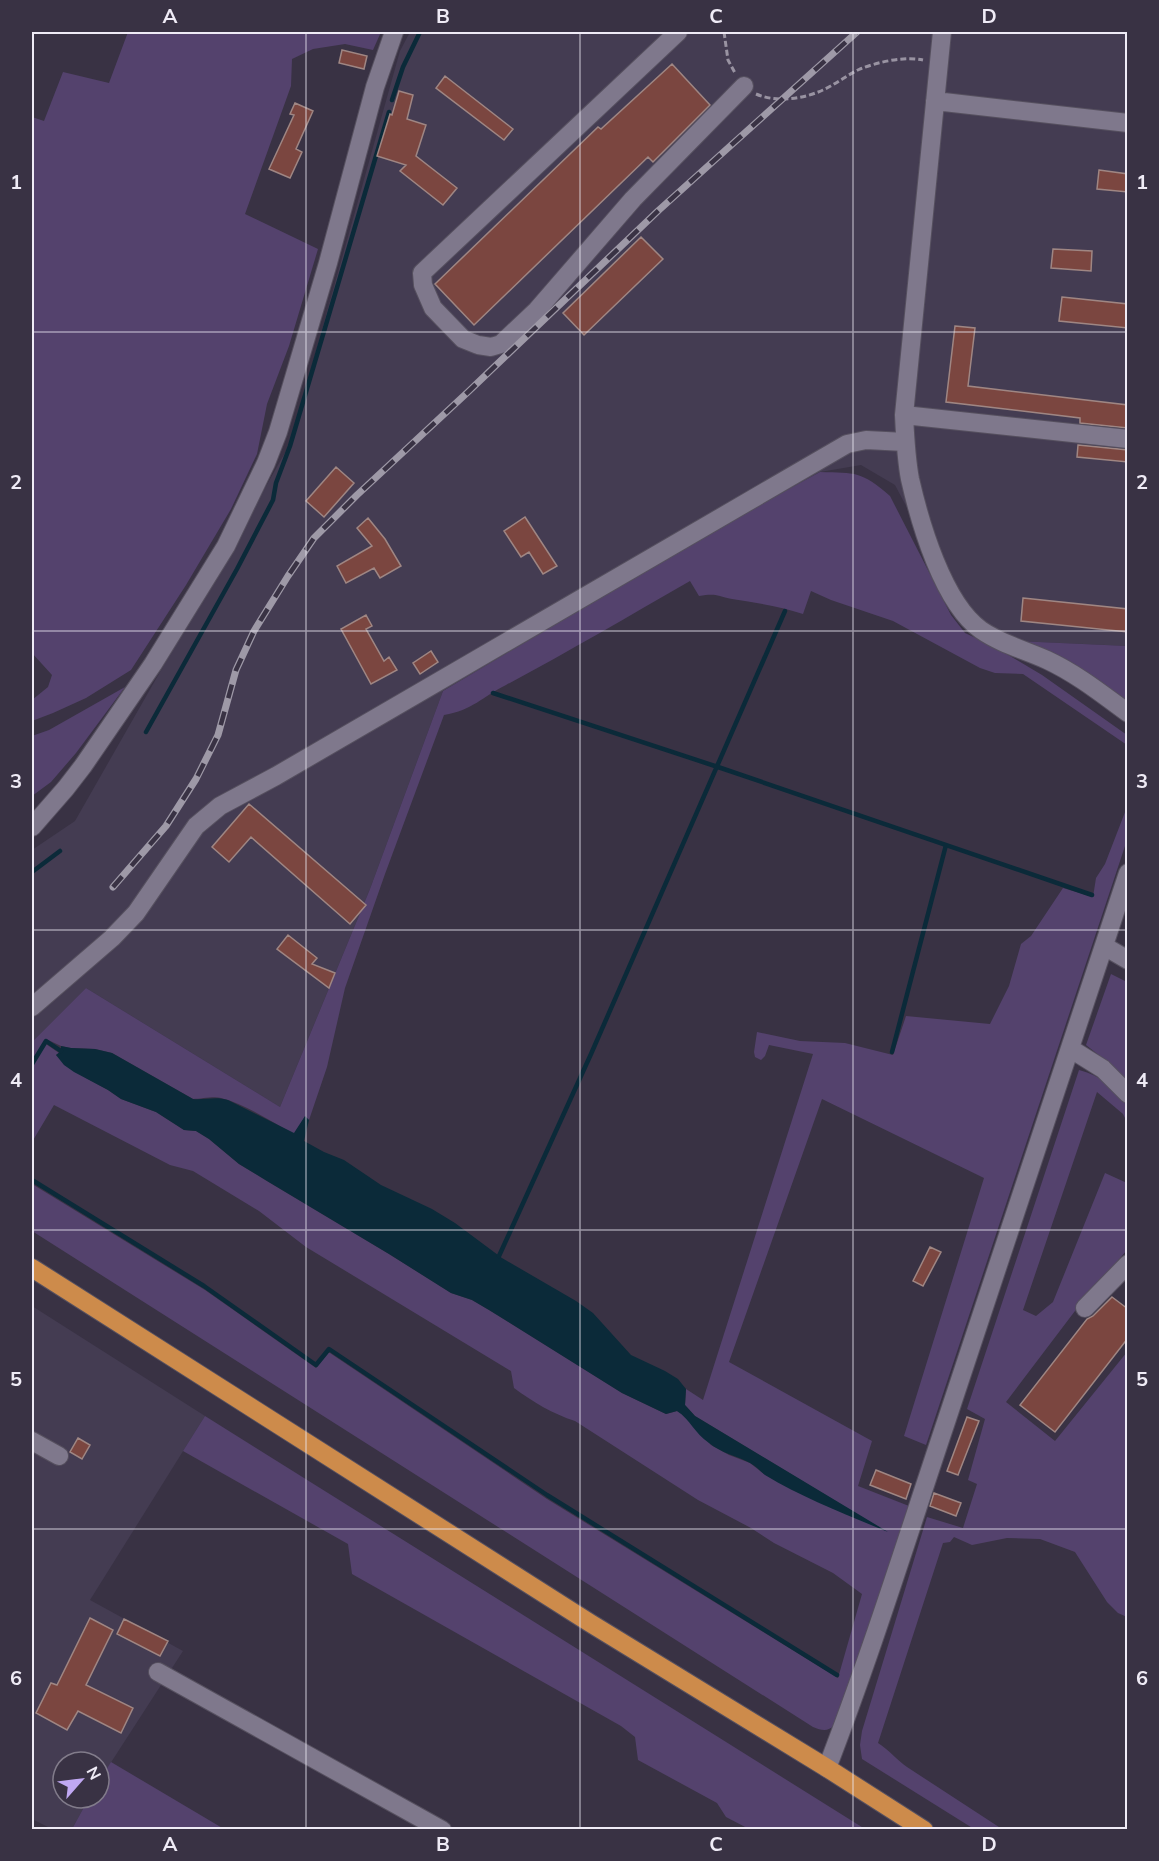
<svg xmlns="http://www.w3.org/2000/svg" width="1159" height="1861" viewBox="0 0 1159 1861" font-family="Mulish,sans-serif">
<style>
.built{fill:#443c52}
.green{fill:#54426d}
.water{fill:#0b2a39}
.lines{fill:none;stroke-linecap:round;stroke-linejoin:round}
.stream{stroke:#0b2a39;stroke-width:4.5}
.building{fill:#7b4640;stroke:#9f8683;stroke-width:1.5}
.minor-casing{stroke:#56505f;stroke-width:20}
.highway-casing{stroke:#56505f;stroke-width:20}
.path{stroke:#9993a2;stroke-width:3;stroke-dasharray:6 3;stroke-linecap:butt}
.minor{stroke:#7f788c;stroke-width:18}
.highway{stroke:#cd8b4b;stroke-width:18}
.rail-casing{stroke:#9e99a7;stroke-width:7}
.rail{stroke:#393244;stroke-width:4.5;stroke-dasharray:14;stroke-linecap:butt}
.grid{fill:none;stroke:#efebf6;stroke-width:1.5;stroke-opacity:0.55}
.neatline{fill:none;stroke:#efebf6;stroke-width:2}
.grid-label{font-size:20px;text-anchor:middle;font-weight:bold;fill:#efebf6}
</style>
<rect width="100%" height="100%" fill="#393244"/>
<path class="built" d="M410 32H1127V646L994 640 979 634 913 519 895 485 861 465 820 472 443 691 370 889 280 1107 86 988 32 1042V850L75 821 290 444 400 51Z
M32 1306 205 1416 90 1600 183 1651 99 1781V1762H63V1798H89L72 1829H52L32 1819Z"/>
<path class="green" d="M128 32H381L373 50 345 44 313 49 292 59 291 86 245 214 318 249 289 346 267 404 257 454 231 509 186 585 131 670 86 698 53 713 32 721V700L48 687 52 675 32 653V117L44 121 63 72 109 83Z
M820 472C856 473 861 471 890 496L951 615 965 633 995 647 1042 675 1127 735V745L1023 674 995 673 980 668 893 621 831 600 811 591 803 614C780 606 756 603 732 599 717 596 716 593 699 596L690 581C629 616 568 652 506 685 482 697 473 710 444 715L385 874 345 988 327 1067 309 1120 305 1117 294 1134C272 1122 245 1104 221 1098 214 1096 201 1099 193 1099L112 1053 95 1049 71 1048 61 1046 46 1039 32 1061V1042L86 988 280 1107 370 889 443 691 732 520Z
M994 640 1127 646V706Z
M125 687 76 753 51 782 32 796V736L49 730Z
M1127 807V840L926 1445 904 1436 984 1178 822 1099 729 1362 872 1441 858 1486 909 1506 841 1713C834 1728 829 1734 813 1727L32 1231V1184L205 1290 316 1368 328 1353H330L547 1499 838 1678 862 1594 833 1573 774 1543 751 1528 698 1500 575 1421C553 1414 533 1402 514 1388L511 1371 306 1247 259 1211 193 1171 170 1165 54 1105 32 1142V1067L46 1044 59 1053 56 1055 86 1078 108 1090 121 1099 156 1112 184 1130 196 1131 209 1139 239 1164 267 1181 389 1254 451 1293 472 1300 489 1310 622 1393 666 1414 677 1411 686 1416 711 1445 729 1455 750 1463 764 1474 788 1487 882 1529 695 1416 685 1405 686 1389 703 1400 813 1054 769 1045 765 1056 761 1060 755 1057 754 1052 757 1032 800 1041 845 1043 893 1055 906 1016 990 1024 1009 986 1021 944 1031 936 1063 888 1093 897 1096 878 1105 864Z
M1111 974 1127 982V1083L1110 1064 1086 1045Z
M1079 1070C1102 1076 1112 1087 1128 1105L1127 1122 1123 1114 1097 1092 1023 1310 1036 1316 1053 1302 1105 1173 1127 1183V1250L1078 1307 1006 1402 1055 1441 1127 1352V1617L1118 1613 1107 1602 1075 1552 1040 1539 1007 1538 972 1545 954 1537 950 1542 943 1543 878 1743C889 1750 897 1760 907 1767L1002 1829H974L862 1759 860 1745 862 1731 927 1517 963 1528 977 1484 968 1480 985 1419 967 1409Z
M205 1416 865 1829H749L726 1817 717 1803 638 1760 635 1737 621 1726 352 1574 348 1544 183 1451Z
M111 1762 224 1829H72L89 1798H99V1781Z"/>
<path class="water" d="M61 1046 71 1048 95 1049 112 1053 193 1099C205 1100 216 1096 228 1100L294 1133 305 1116 309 1120 304 1141 324 1152 344 1160 381 1185 432 1209 455 1223 502 1258 576 1301 593 1313 631 1355 665 1371 678 1379 686 1389 685 1405 695 1416 888 1532C847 1515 803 1498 765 1475 760 1471 756 1466 750 1463 737 1456 721 1453 709 1443 694 1433 691 1420 677 1411L666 1414 622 1393 489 1310 472 1300 451 1293 389 1254 267 1181 239 1164 209 1139 196 1131 184 1130 156 1112 121 1099 108 1090 74 1072 64 1065 56 1055 61 1051Z"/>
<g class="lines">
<path class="stream" d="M392 100 403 67 420 32
M493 693 718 767 1092 895
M146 732 237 569 273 500 276 483 290 446 389 112
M32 872 60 851
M892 1052 946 845
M32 1064 46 1041 61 1051
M32 1180 204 1286 316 1365 329 1349 547 1495 837 1675
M499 1256 591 1054 785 611"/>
</g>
<path class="building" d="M342 50 367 56 364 69 339 63Z
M672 64 710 105 653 162 648 157 474 325 435 284 598 127 601 129Z
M445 76 513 129 504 140 436 88Z
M399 91 413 95 407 119 426 125 416 156 457 188 443 205 400 171 406 165 377 156 390 114 392 115Z
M295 103 313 111 296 149 302 152 290 178 269 169 294 115 290 114Z
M1099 170 1128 174V192L1097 189Z
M641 237 663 259 584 335 563 313Z
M1053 249 1092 251 1091 271 1051 268Z
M1062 297 1128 304V328L1059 321Z
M955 326 975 328 968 386 1128 405V428L1080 423V418L946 402Z
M1078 445 1128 450V462L1077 457Z
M336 467 354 483 324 517 306 501Z
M525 517 557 566 543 574 529 552 521 557 504 531Z
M368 518 385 539 401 566 380 578 374 568 346 583 337 566 372 546 357 528Z
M1023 598 1128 609V632L1021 621Z
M366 615 372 626 366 629 384 661 389 657 397 670 371 684 341 629Z
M431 651 438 662 420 674 413 663Z
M249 804 366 905 350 924 251 837 229 862 212 847Z
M288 935 317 958 312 964 335 973 329 988 277 949Z
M930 1247 941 1252 923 1286 913 1281Z
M1112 1297 1128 1309V1338L1055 1432 1020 1405 1087 1319 1093 1316Z
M967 1417 979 1421 958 1475 947 1471Z
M78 1438 90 1445 82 1459 70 1452Z
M876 1470 911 1484 906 1499 870 1485Z
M934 1493 961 1503 956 1516 930 1506Z
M90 1618 113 1630 86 1685 133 1708 121 1733 78 1711 67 1730 36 1713 51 1683 57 1685Z
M124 1619 168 1641 160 1656 117 1634Z"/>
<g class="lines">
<g class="minor-casing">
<path id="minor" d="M678 32 422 273 423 285 433 308 463 339 478 345 491 347 501 344 537 310 633 199 744 86
M942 32 904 415C905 436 906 458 910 479 920 523 943 603 981 630 1001 644 1025 650 1047 660 1077 674 1102 694 1128 713
M935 101 1128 123
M904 415 1128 439
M32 827 66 788 83 766 153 664 226 546 266 463 278 432 328 263 375 87 394 32
M1104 946 1128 960
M32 1007 112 938 136 913 196 826 220 806 276 776 847 444 866 440 905 442
M1071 1049 1103 1069 1128 1094
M1085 1308 1128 1264
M32 1441 59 1456
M158 1672 442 1830
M827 1768C871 1654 907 1538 946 1422 1007 1240 1068 1057 1128 873"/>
</g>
<g class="highway-casing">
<path id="highway" d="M32 1268 590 1623 827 1768 924 1830"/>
</g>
<path class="path" d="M724 32 728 60 735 73
M756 94C777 103 803 99 823 90 836 84 847 75 860 69 878 62 904 56 923 60"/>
<use href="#minor" class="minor"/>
<use href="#highway" class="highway"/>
<g class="rail-casing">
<path id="rail" d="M113 887 166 826 196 779 218 735 236 670 254 631 288 576 314 538 357 495 469 391 659 210 857 32"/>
</g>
<use href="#rail" class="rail"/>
</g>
<path class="grid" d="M306 32V1830M580 32V1830M853 32V1830M32 332H1128M32 631H1128M32 930H1128M32 1230H1128M32 1529H1128"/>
<rect width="1159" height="1861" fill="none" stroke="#393244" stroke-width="66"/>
<g transform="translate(81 1780) rotate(62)"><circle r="28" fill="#393244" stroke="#827c8b" stroke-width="1.5"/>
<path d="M0-4.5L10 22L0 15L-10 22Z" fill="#c0a8f3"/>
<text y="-9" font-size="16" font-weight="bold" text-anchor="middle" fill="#efebf6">N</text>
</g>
<rect x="33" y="33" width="1093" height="1795" class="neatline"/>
<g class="grid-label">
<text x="170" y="23">A</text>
<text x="443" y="23">B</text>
<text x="716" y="23">C</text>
<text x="989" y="23">D</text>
<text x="16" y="189">1</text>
<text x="1142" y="189">1</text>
<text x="16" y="489">2</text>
<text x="1142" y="489">2</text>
<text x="16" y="788">3</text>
<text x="1142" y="788">3</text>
<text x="16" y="1087">4</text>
<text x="1142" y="1087">4</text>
<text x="16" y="1386">5</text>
<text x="1142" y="1386">5</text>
<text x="16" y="1685">6</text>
<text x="1142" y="1685">6</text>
<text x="170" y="1851">A</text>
<text x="443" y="1851">B</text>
<text x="716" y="1851">C</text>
<text x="989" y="1851">D</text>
</g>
</svg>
